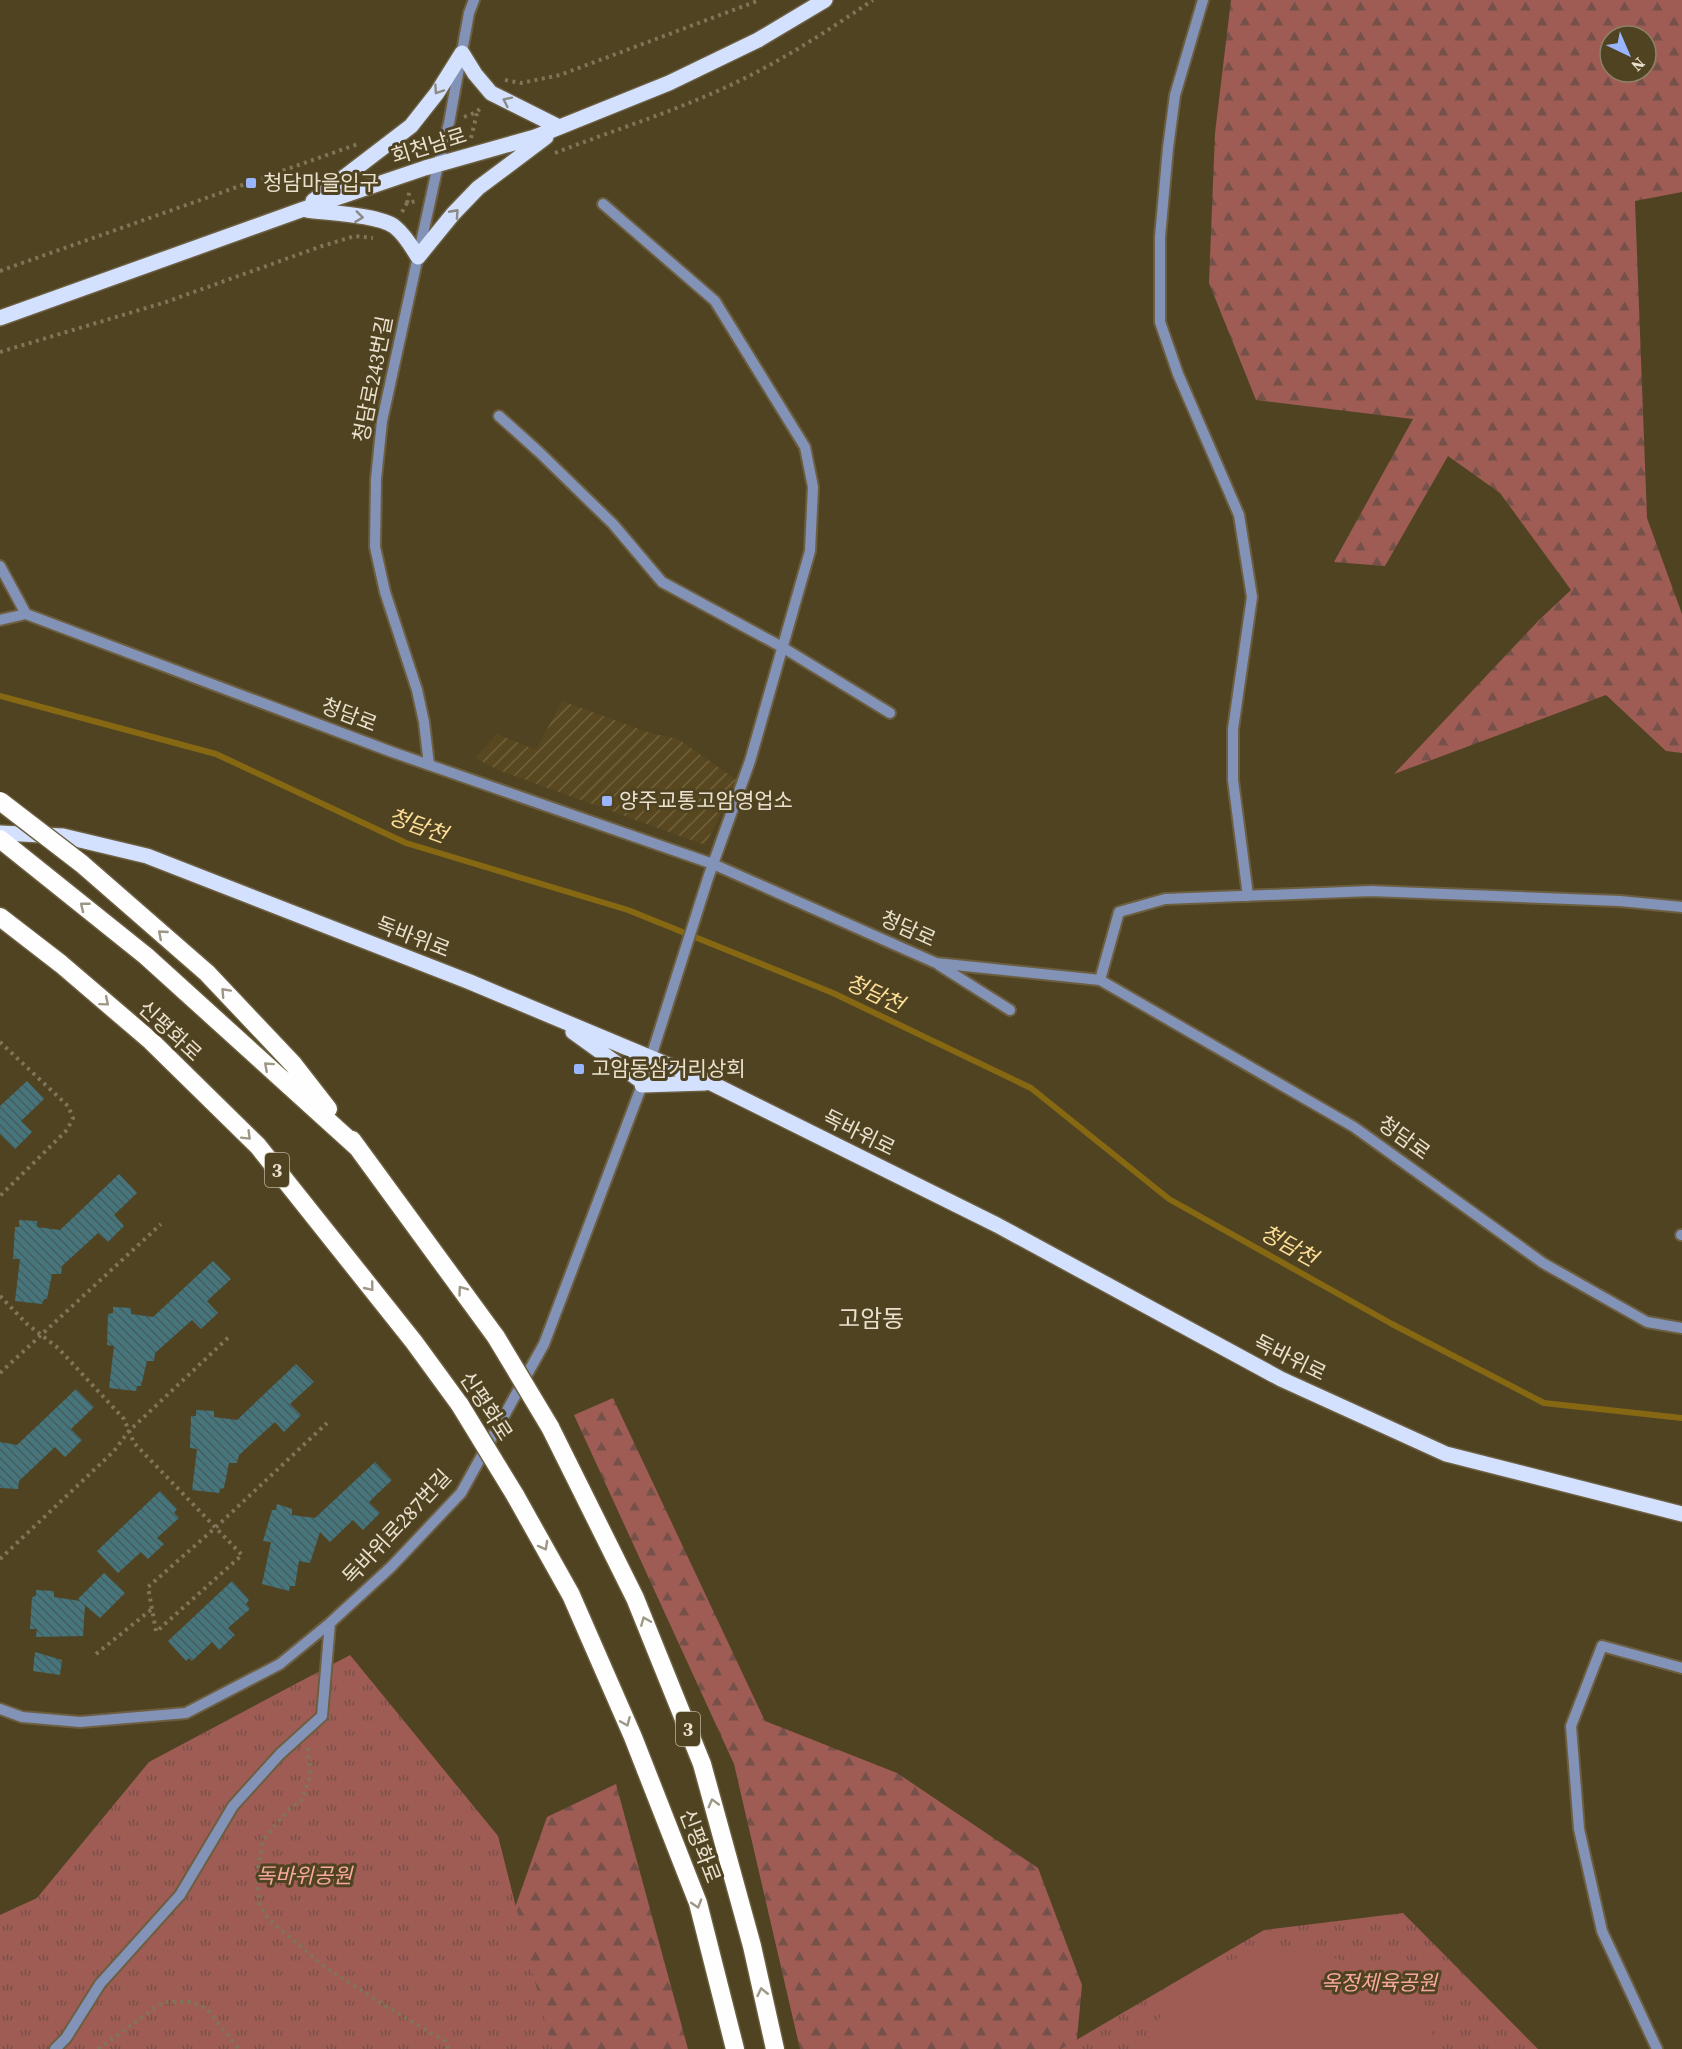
<svg xmlns="http://www.w3.org/2000/svg" width="1682" height="2049" viewBox="0 0 1682 2049" font-family="'Source Serif 4','Noto Sans KR',serif">
<style>
.industrial{fill:url(#industrial-furrows)}
.forest{fill:url(#forest-firs);fill-rule:evenodd}
.park{fill:url(#park-tufts)}
.pitch{fill:#9e5c54}
.lines{fill:none;stroke-linecap:round;stroke-linejoin:round}
.stream{stroke:#866812;stroke-width:6}
.building{fill:url(#building-back-hatch)}
.minor-casing{stroke:#6c5f41;stroke-width:14}
.major-casing{stroke:#6c5f41;stroke-width:18}
.highway-casing{stroke:#6c5f41;stroke-width:21}
.path{stroke:#807558;stroke-width:4;stroke-dasharray:3 4.5;stroke-linecap:butt}
.minor{stroke:#8392b7;stroke-width:10}
.major{stroke:#d3e0fe;stroke-width:15}
.highway{stroke:#fefefe;stroke-width:18}
.highway-bridge-casing{stroke:#6c5f41;stroke-width:21;stroke-linecap:butt}
.highway-bridge{stroke:#fefefe;stroke-width:18}
.oneway{stroke:#8b8a85}
.oneway2{stroke:#9e9785}
.poi-dot{fill:#98b5fd;stroke:#504322;stroke-width:2}
.labels{text-anchor:middle;stroke-width:6;stroke-linejoin:round;paint-order:stroke}
.shield{fill:#504322;stroke:#bbb29a;stroke-width:1.5}
.shield-label{font-size:20px;font-weight:bold;fill:#e9e1ce}
.street-label{font-size:21px;fill:#e9e1ce;stroke:#504322}
.poi-label{font-size:21px;fill:#e9e1ce;stroke:#504322;text-anchor:start}
.park-label{font-size:21px;font-style:italic;fill:#f8a99f;stroke:#504322}
.water-label{font-size:22px;font-style:italic;fill:#fedf98;stroke:#504322}
.quarter-label{font-size:24px;fill:#e9e1ce;stroke:#504322}
</style>
<defs>
<pattern id="industrial-furrows" width="10" height="10" patternUnits="userSpaceOnUse" patternTransform="scale(1.5)"><rect width="10" height="10" fill="#59481f"/><path d="M-1 1l2-2M0 10L10 0M9 11l2-2" fill="none" stroke="#71623e"/></pattern>
<pattern id="forest-firs" width="22" height="20" patternUnits="userSpaceOnUse" patternTransform="scale(1.5)"><rect width="22" height="20" fill="#9e5c54"/><path d="M5 1l3.5 6h-7zM16 11l3.5 6h-7z" fill="#76514a"/></pattern>
<pattern id="park-tufts" width="24" height="20" patternUnits="userSpaceOnUse" patternTransform="scale(1.5)"><rect width="24" height="20" fill="#9e5c54"/><path d="M3 7l-1-3M5 7V3M7 7l1-3M15 17l-1-3M17 17v-4M19 17l1-3" fill="none" stroke="#76514a"/></pattern>
<pattern id="building-back-hatch" width="6" height="6" patternUnits="userSpaceOnUse" patternTransform="scale(1.5)"><rect width="6" height="6" fill="#46757c"/><path d="M-1 5l2 2M0 0l6 6M5-1l2 2" fill="none" stroke="#465c5d"/></pattern>
</defs>
<rect width="100%" height="100%" fill="#504322"/>
<path class="industrial" d="M562 701 650 733 678 739 738 781 705 845 498 770 475 758 497 734 536 750Z"/>
<path class="forest" d="M1231 0H1682V192L1635 201 1647 518 1682 614V753L1666 751 1606 695 1394 774 1539 620 1571 590 1500 493 1448 456 1385 566 1334 562 1413 419 1256 400 1209 283 1215 133ZM1610 36H1646V72H1610Z
M613 1398 765 1721 897 1773 1038 1868 1082 1985 1076 2049H800L734 1764 574 1415Z
M616 1784 688 2049H488L506 1933 547 1817Z"/>
<path class="park" d="M350 1655 498 1836 552 2049H0V1915L37 1898 149 1762Z
M1403 1913 1538 2049H1061L1264 1930Z"/>
<path class="pitch" d="M1271 1950 1326 1954 1370 1972 1398 1959 1439 2049H1142L1171 1998 1222 1962Z"/>
<g class="lines">
<path class="stream" d="M0 696 216 754 406 843 628 910 833 993 1031 1088 1169 1199 1392 1324 1544 1403 1682 1418"/>
</g>
<path class="building" d="M27 1081 44 1099 21 1121 32 1132 15 1149 0 1134V1106Z
M119 1174 137 1193 114 1215 124 1226 108 1242 98 1233 62 1266 61 1274H52L47 1299H44L42 1304 15 1301 20 1259H13L15 1227H19V1220L37 1221V1227L60 1230Z
M213 1261 231 1279 207 1301 218 1313 201 1329 192 1320 155 1353 154 1361H147L141 1386H137L136 1391 109 1388 114 1346 107 1345 108 1314 113 1313V1307L131 1308V1314L153 1317Z
M296 1364 314 1382 290 1404 301 1415 284 1432 275 1422 239 1455 237 1463H229L224 1488 220 1489 219 1493 192 1490 197 1449 190 1448 191 1416H196V1410L214 1411V1417L237 1420Z
M76 1389 94 1407 71 1429 82 1440 65 1457 55 1447 19 1481 18 1489 0 1488V1442L17 1445Z
M375 1462 392 1480 369 1502 380 1513 363 1530 353 1520 330 1542 320 1532 310 1563 299 1561 295 1586H290L289 1591 262 1584 271 1542 263 1541 272 1510H276L277 1504 292 1509V1515L315 1518Z
M160 1491 177 1509 174 1513 179 1518 157 1538 164 1544 148 1559 141 1552 118 1573 97 1551Z
M104 1573 125 1593 100 1618 85 1605 83 1636 36 1637 37 1629H30L32 1597 36 1596V1590L54 1591V1597L80 1601 78 1599Z
M232 1581 249 1600 246 1604 250 1609 228 1628 235 1635 219 1650 212 1642 192 1661 189 1658 186 1661 168 1641Z
M35 1652 62 1660 60 1675 33 1671Z"/>
<g class="lines">
<g class="minor-casing">
<path id="minor" d="M1203 0 1175 95 1168 148 1160 237V322L1178 374 1239 515 1252 597 1233 729V780L1248 896
M499 416 539 452 613 524 662 582 782 647 890 713
M0 566 26 614 392 752 713 864 936 963 1100 980 1354 1127 1543 1263 1647 1322 1682 1328
M0 620 26 614
M429 765 424 722 417 690 385 592 375 547 376 479 382 421 438 165 449 123 469 13 474 0
M939 965 1010 1010
M1100 980 1119 912 1165 899 1371 891 1620 901 1682 907
M1681 1235H1682
M0 1709 22 1717 80 1722 186 1713 280 1664 330 1623 391 1567 461 1493 544 1344 642 1085 641 1081 651 1057 708 878 750 761 810 551 813 487 805 447 715 301 603 204
M55 2049 66 2038 100 1984 180 1895 233 1806 280 1754 322 1716 330 1623
M1657 2049 1602 1931 1579 1829 1571 1726 1602 1646 1682 1668"/>
</g>
<g class="major-casing">
<path id="major" d="M313 201 411 126 437 93 462 53 475 74 491 93 559 127
M307 210C328 213 380 215 395 227 405 235 412 247 418 257L453 214 478 188 546 137
M0 318 301 210 425 168 535 137 669 83 758 40 825 0
M0 833 63 836 147 856 470 982 711 1083 997 1225 1281 1379 1446 1454 1682 1514
M573 1032 641 1081
M642 1085 705 1083"/>
</g>
<g class="highway-casing">
<path id="highway" d="M0 839 146 956 358 1148
M0 917 61 964 151 1041 258 1146 414 1342 460 1405
M207 973 293 1064 328 1109
M352 1140 496 1337
M550 1427 635 1598 702 1764 752 1946 775 2049
M515 1495 571 1595 633 1737 698 1903 735 2049"/>
</g>
<path class="path" d="M505 80 521 83 560 75 760 0
M464 117 477 112 482 106
M471 138 477 113
M555 153C619 128 686 108 747 77 791 55 833 27 873 0
M407 203 410 189
M402 212 407 203 416 201
M0 271 358 144
M0 352 166 302 322 246 355 236 373 238
M0 1042 68 1106 73 1118 67 1130 0 1196
M0 1296 27 1324 58 1348 124 1419 134 1443 242 1555 156 1632
M0 1373 161 1224
M0 1559 114 1451 129 1431 231 1335
M156 1631 148 1587 215 1528 327 1423
M96 1654 152 1609
M308 1748 310 1776 302 1800 290 1808 263 1840 257 1873 259 1903 268 1919 325 1967 390 2009 445 2041 449 2049
M98 2049 163 2002H192L207 2009 239 2049"/>
<use href="#minor" class="minor"/>
<use href="#major" class="major"/>
<use href="#highway" class="highway"/>
<g class="highway-bridge-casing">
<path id="highway-bridge" d="M0 801 82 864 207 973
M496 1337 550 1427
M460 1405 515 1495"/>
</g>
<use href="#highway-bridge" class="highway-bridge"/>
</g>
<defs><path id="oneway-chevron" d="M-2-3.5L2.5 0L-2 3.5" fill="none" stroke-width="1.6" stroke-linecap="round" stroke-linejoin="round" transform="scale(1.5)"/></defs>
<g class="oneway">
<use href="#oneway-chevron" transform="translate(438 90) rotate(124)"/>
<use href="#oneway-chevron" transform="translate(507 101) rotate(-154)"/>
<use href="#oneway-chevron" transform="translate(455 213) rotate(-48)"/>
<use href="#oneway-chevron" transform="translate(359 217) rotate(7)"/>
</g>
<g class="oneway2">
<use href="#oneway-chevron" transform="translate(84 906) rotate(-141)"/>
<use href="#oneway-chevron" transform="translate(162 934) rotate(-139)"/>
<use href="#oneway-chevron" transform="translate(225 992) rotate(-133)"/>
<use href="#oneway-chevron" transform="translate(105 1002) rotate(40)"/>
<use href="#oneway-chevron" transform="translate(268 1066) rotate(-138)"/>
<use href="#oneway-chevron" transform="translate(247 1136) rotate(45)"/>
<use href="#oneway-chevron" transform="translate(370 1287) rotate(51)"/>
<use href="#oneway-chevron" transform="translate(462 1290) rotate(-126)"/>
<use href="#oneway-chevron" transform="translate(544 1546) rotate(61)"/>
<use href="#oneway-chevron" transform="translate(645 1621) rotate(-112)"/>
<use href="#oneway-chevron" transform="translate(626 1722) rotate(67)"/>
<use href="#oneway-chevron" transform="translate(713 1803) rotate(-105)"/>
<use href="#oneway-chevron" transform="translate(697 1904) rotate(73)"/>
<use href="#oneway-chevron" transform="translate(762 1992) rotate(-103)"/>
</g>
<g class="poi-dot">
<rect x="245" y="177" width="12" height="12" rx="3"/>
<rect x="601" y="795" width="12" height="12" rx="3"/>
<rect x="573" y="1063" width="12" height="12" rx="3"/>
</g>
<g class="labels">
<g class="shield">
<rect x="265" y="1153" width="24" height="34" rx="4.5"/>
<rect x="676" y="1712" width="24" height="34" rx="4.5"/>
</g>
<g class="shield-label">
<text x="277" y="1177">3</text>
<text x="688" y="1736">3</text>
</g>
<g class="street-label">
<text transform="translate(429 146) rotate(-17)" y="7">회천남로</text>
<text transform="translate(373 379) rotate(-79)" y="7">청담로243번길</text>
<text transform="translate(349 715) rotate(21)" y="7">청담로</text>
<text transform="translate(908 929) rotate(24)" y="7">청담로</text>
<text transform="translate(413 937) rotate(21)" y="7">독바위로</text>
<text transform="translate(170 1031) rotate(43)" y="7">신평화로</text>
<text transform="translate(859 1133) rotate(26)" y="7">독바위로</text>
<text transform="translate(1404 1138) rotate(36)" y="7">청담로</text>
<text transform="translate(1290 1358) rotate(26)" y="7">독바위로</text>
<text transform="translate(486 1406) rotate(57)" y="7">신평화로</text>
<text transform="translate(397 1527) rotate(-47)" y="7">독바위로287번길</text>
<text transform="translate(700 1846) rotate(69)" y="7">신평화로</text>
</g>
<g class="poi-label">
<text x="263" y="190">청담마을입구</text>
<text x="619" y="808">양주교통고암영업소</text>
<text x="591" y="1076">고암동삼거리상회</text>
</g>
<g class="park-label">
<text x="304" y="1883">독바위공원</text>
<text x="1379" y="1990">옥정체육공원</text>
</g>
<g class="water-label">
<text transform="translate(418 825) rotate(20)" y="8">청담천</text>
<text transform="translate(875 993) rotate(25)" y="8">청담천</text>
<text transform="translate(1289 1245) rotate(29)" y="8">청담천</text>
</g>
<g class="quarter-label">
<text x="871" y="1327">고암동</text>
</g>
</g>
<g transform="translate(1628 54) rotate(136)"><circle r="28" fill="#504322" stroke="#8d8267" stroke-width="1.5"/>
<path d="M0-4.5L10 22L0 15L-10 22Z" fill="#98b5fd"/>
<text y="-9" font-size="16" font-weight="bold" text-anchor="middle" fill="#e9e1ce">N</text>
</g>
</svg>
